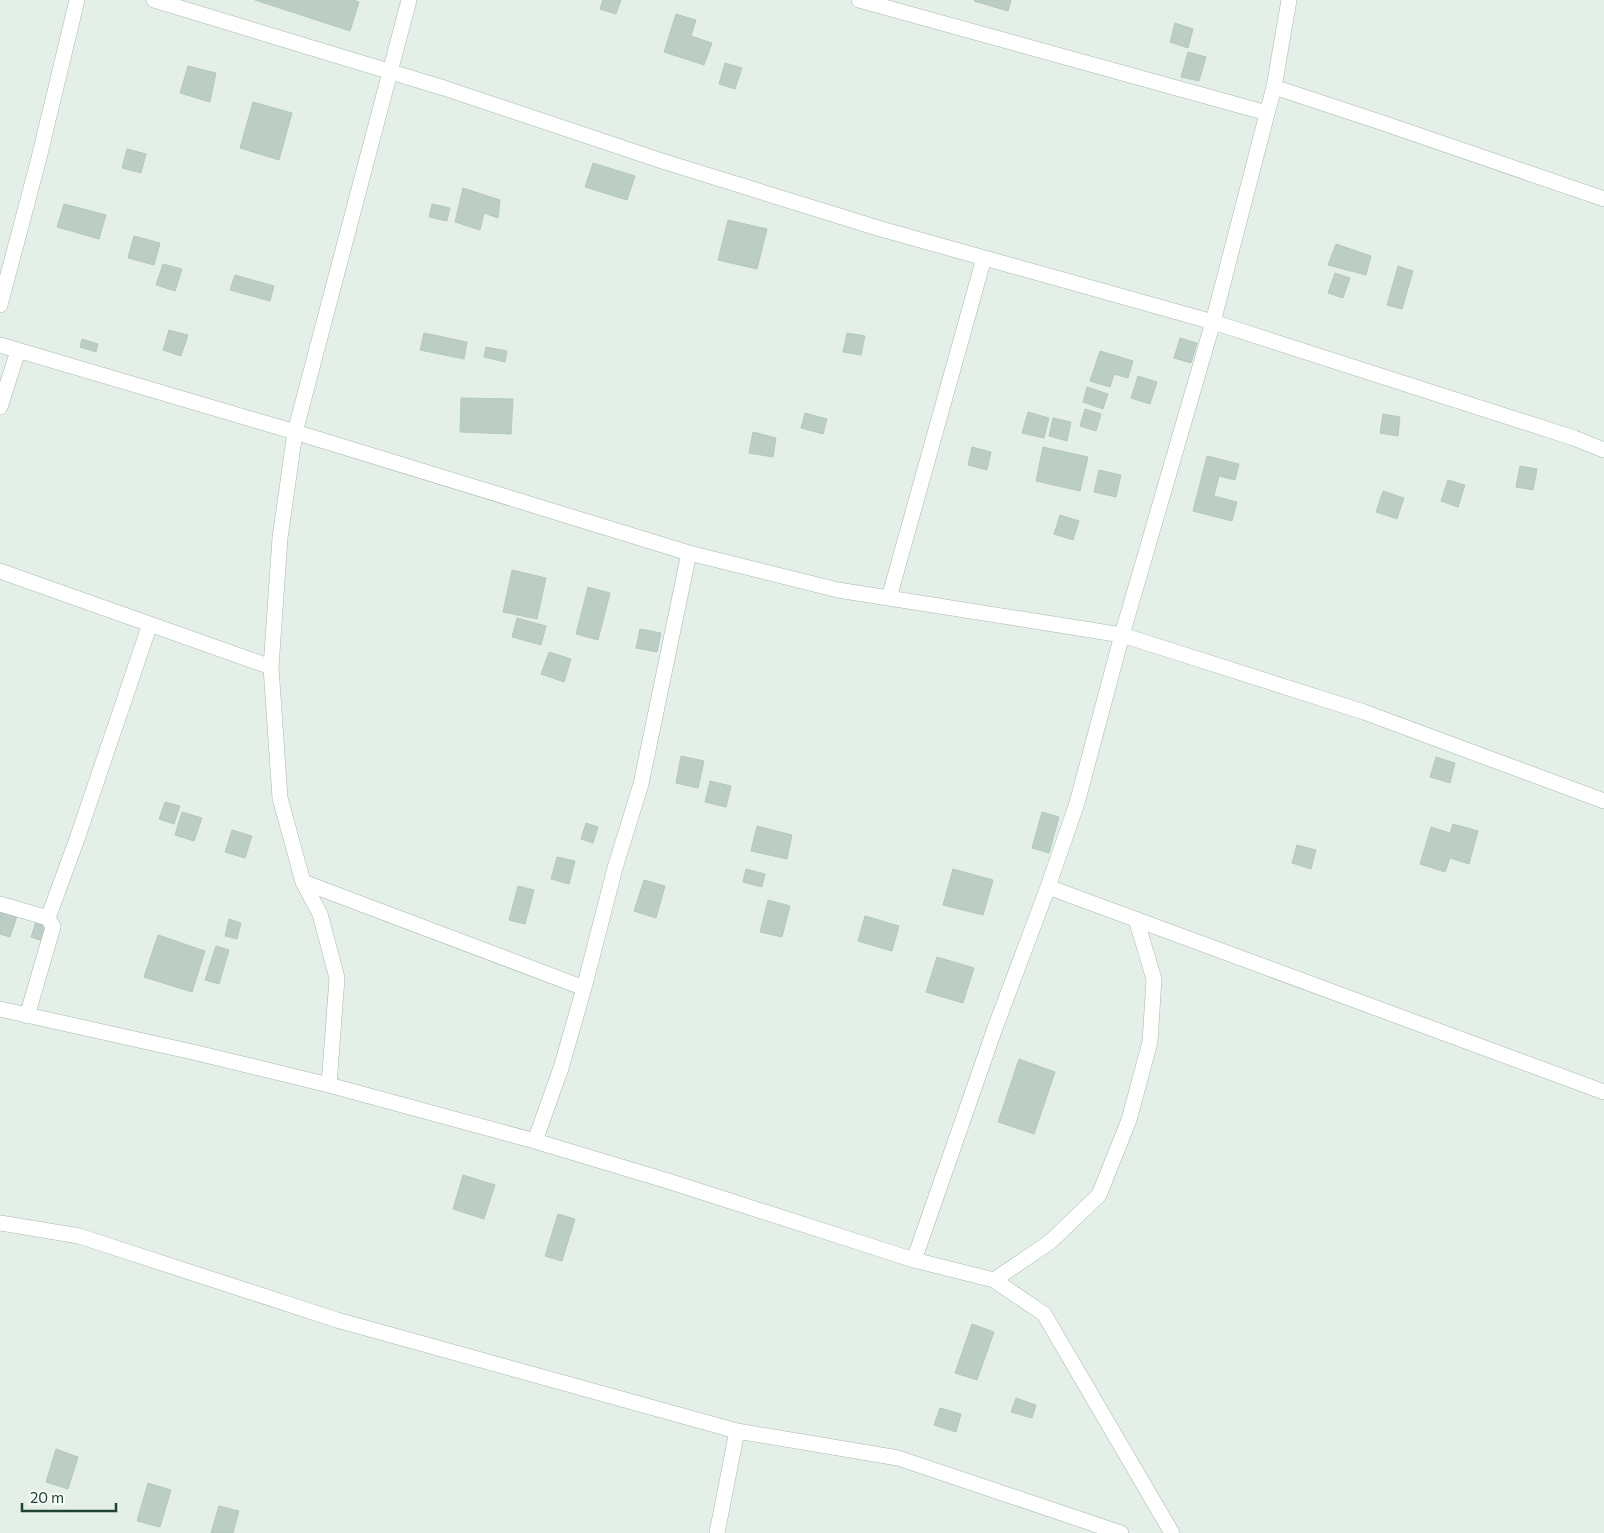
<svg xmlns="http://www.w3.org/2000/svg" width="1604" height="1533" viewBox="0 0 1604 1533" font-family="Commissioner,sans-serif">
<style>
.building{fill:#bbcdc4;stroke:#b5c9be}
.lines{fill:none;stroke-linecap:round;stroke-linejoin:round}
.minor-casing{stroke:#a6b8af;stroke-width:16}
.minor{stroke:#fff;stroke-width:15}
</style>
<rect width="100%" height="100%" fill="#e4efe8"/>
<path class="building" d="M255 0H353L359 2 350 31Z
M603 0H621L616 14 600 9Z
M975 0H1011L1008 11 974 1Z
M676 14 696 20 691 36 712 43 704 65 664 52Z
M1175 23 1193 29 1188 48 1170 42Z
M1188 52 1206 57 1199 81 1181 77Z
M725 63 742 68 735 89 719 84Z
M188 66 216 73 210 102 180 93Z
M253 102 292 113 279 160 240 148Z
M127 149 146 154 141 173 122 168Z
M593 163 635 176 627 200 585 187Z
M463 188 500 200 498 218 484 213 480 230 455 222Z
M64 204 106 215 99 239 57 227Z
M432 204 450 208 447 221 429 217Z
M728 220 767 229 757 269 718 260Z
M134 236 160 243 154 265 128 258Z
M1336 244 1371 256 1366 275 1328 265Z
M163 264 182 269 175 291 156 285Z
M1398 266 1413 271 1402 309 1387 305Z
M1335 273 1350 278 1343 298 1328 293Z
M235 275 274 286 270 301 230 290Z
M169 330 188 335 181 356 163 350Z
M424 333 467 342 464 359 420 350Z
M847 333 865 336 861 355 843 352Z
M1180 338 1197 343 1191 363 1174 358Z
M82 339 98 344 96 352 80 347Z
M486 347 507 351 505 362 484 357Z
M1100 351 1133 361 1128 378 1114 374 1110 387 1090 381Z
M1138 376 1157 382 1150 404 1131 398Z
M1087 387 1108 394 1103 409 1083 402Z
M461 398 513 399 511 434 460 432Z
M1085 409 1101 414 1096 431 1080 426Z
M1028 412 1049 418 1044 438 1022 433Z
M805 413 827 419 823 434 801 428Z
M1383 414 1400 417 1398 436 1380 433Z
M1053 418 1071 422 1067 441 1049 436Z
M753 432 776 438 773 457 749 453Z
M972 447 991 452 987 470 968 465Z
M1043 447 1088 457 1080 491 1036 481Z
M1207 456 1239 464 1235 480 1219 476 1214 496 1237 502 1232 521 1193 511Z
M1520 466 1537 469 1533 490 1516 487Z
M1099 470 1121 475 1116 497 1094 492Z
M1448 480 1465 485 1458 507 1441 501Z
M1383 491 1404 498 1397 519 1376 512Z
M1060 515 1079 521 1073 540 1054 534Z
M512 570 546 578 537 619 503 612Z
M588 587 610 593 598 640 576 634Z
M517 618 546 626 541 645 512 637Z
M640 629 661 633 657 652 636 648Z
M549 652 571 659 564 682 541 674Z
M681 756 704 761 698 788 676 783Z
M1436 757 1455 763 1450 783 1430 777Z
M710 781 731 786 726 807 705 802Z
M165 802 180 806 174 824 159 819Z
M182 812 202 818 194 841 175 835Z
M1042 812 1059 817 1049 853 1032 848Z
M586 823 598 827 593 843 581 839Z
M1453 824 1478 831 1469 864 1450 858 1445 872 1420 864 1431 827 1450 833Z
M757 826 792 835 787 859 751 851Z
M232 830 252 836 245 858 225 852Z
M1297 845 1316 850 1311 869 1292 863Z
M557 857 575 861 569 884 551 879Z
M746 869 765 874 762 887 743 882Z
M953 869 993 880 983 915 943 905Z
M644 880 665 886 656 918 634 911Z
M518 886 534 890 525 924 509 920Z
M768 900 790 906 782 937 760 932Z
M0 911 17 916 10 937 0 934Z
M865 916 899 926 892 951 858 941Z
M229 919 241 923 237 939 225 936Z
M36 922 51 927 46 942 31 937Z
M158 935 205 951 192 992 144 977Z
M216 946 229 950 219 984 205 980Z
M937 957 974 968 963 1003 926 992Z
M1019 1059 1055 1072 1034 1134 998 1122Z
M463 1175 495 1185 484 1219 453 1209Z
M558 1214 575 1219 562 1261 545 1256Z
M972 1324 994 1332 977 1380 955 1373Z
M1016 1398 1036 1405 1032 1418 1011 1412Z
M940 1408 961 1414 956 1432 934 1425Z
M56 1449 78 1457 68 1489 46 1482Z
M148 1483 171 1490 160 1527 137 1521Z
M219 1506 239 1511 233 1533H211Z"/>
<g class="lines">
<g class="minor-casing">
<path id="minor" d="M154 0 444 88 662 161 881 229 1213 322 1574 438 1604 450
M859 0 1267 113
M1289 0 1274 87 1380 122 1604 199
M0 305 38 162 77 0
M0 345 295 432 689 553 838 590 1122 635 1364 712 1604 801
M0 407 18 351
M0 571 271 667
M889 598 984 258
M303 882 584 988
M1048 887 1604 1092
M0 904 48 918 53 927 27 1016
M48 918 77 839 150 624
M0 1009 197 1053 329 1085 535 1141 668 1181 914 1260 994 1280 1044 1314 1172 1533
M329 1085 337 978 320 914 303 882 280 798 271 667 280 538 295 432 409 0
M535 1141 561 1068 584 988 615 868 641 784 689 553
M0 1223 79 1236 337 1320 737 1431 898 1458 1121 1533
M914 1260 995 1028 1048 887 1077 803 1122 635 1213 322 1274 87
M994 1280 1050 1242 1099 1195 1129 1120 1150 1042 1154 979 1136 919
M717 1533 737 1431"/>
</g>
<use href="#minor" class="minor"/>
</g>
<path d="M22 1503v8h94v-8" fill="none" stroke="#214235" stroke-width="2.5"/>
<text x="30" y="1503" font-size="15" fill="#214235" stroke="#f5faf7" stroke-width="4" paint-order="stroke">20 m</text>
</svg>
